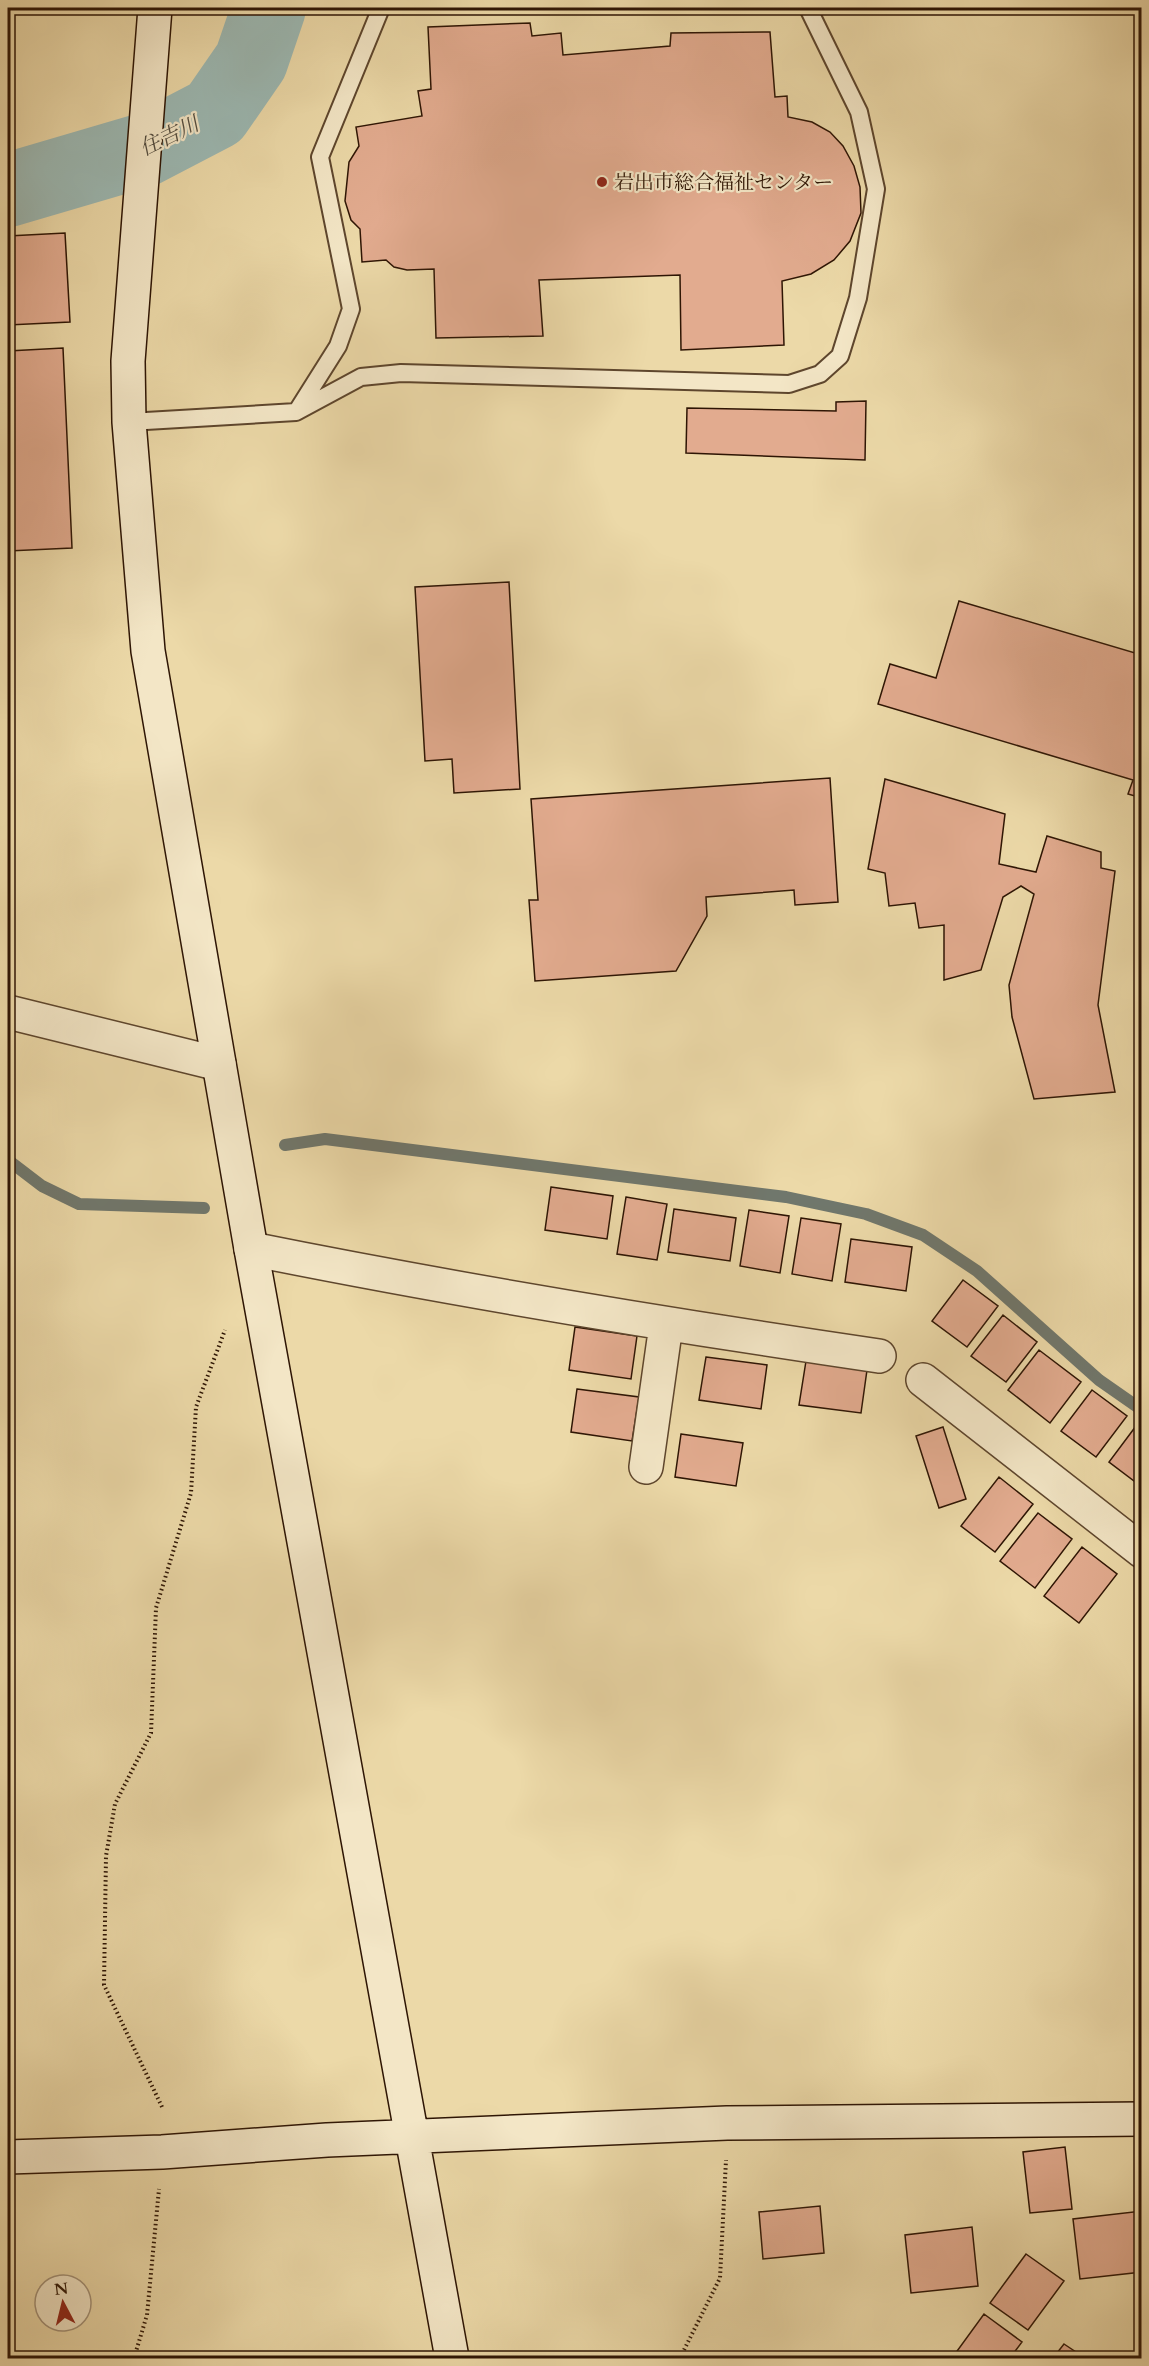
<svg xmlns="http://www.w3.org/2000/svg" width="1149" height="2366" viewBox="0 0 1149 2366" font-family="Cardo,'Noto Serif JP',serif">
<style>
.lines{fill:none;stroke-linecap:round;stroke-linejoin:round}
.stream{stroke:#70776c;stroke-width:12}
.river{stroke:#9cb8b2;stroke-width:74}
.building{fill:#e2ab8f;stroke:#2e1504;stroke-width:1.5}
.lane-casing{stroke:#5e462d;stroke-width:20}
.street-casing{stroke:#5e462d;stroke-width:36}
.secondary-casing{stroke:#2e1504;stroke-width:36}
.path{stroke:#2e1504;stroke-width:4;stroke-dasharray:1.5 3;stroke-linecap:butt}
.lane{stroke:#f3e6c6;stroke-width:16}
.street{stroke:#f3e6c6;stroke-width:33}
.secondary{stroke:#f3e6c6;stroke-width:33}
.poi-dot{fill:#8f2418;stroke:#f3e6c6;stroke-width:2}
.labels{text-anchor:middle;stroke-width:4.5;stroke-linejoin:round;paint-order:stroke}
.poi-label{font-size:20px;fill:#2e1504;stroke:#f3e6c6;text-anchor:start}
.water-label{font-size:21px;font-style:italic;fill:#544e41;stroke:#f3e6c6}
</style>
<rect width="100%" height="100%" fill="#ecd9a8"/>
<filter id="stains"><feTurbulence type="fractalNoise" baseFrequency=".00333" numOctaves="4"/><feColorMatrix values="0 0 0 0 .2 0 0 0 0 .09 0 0 0 0 .02 0 0 0 .5 -.17"/></filter>
<radialGradient id="worn" r=".72"><stop offset=".6" stop-color="#630" stop-opacity="0"/><stop offset="1" stop-color="#630" stop-opacity=".3"/></radialGradient>
<g class="lines">
<path class="stream" d="M285 1145 325 1139 786 1197 866 1214 923 1235 977 1271 1099 1380 1142 1410
M8 1160 42 1186 79 1204 204 1208"/>
<path class="river" d="M8 190 144 150 215 113 251 61 269 8"/>
</g>
<path class="building" d="M530 23 532 36 561 33 563 55 670 46 671 33 770 32 775 97 787 96 788 117 812 122 830 132 843 146 854 166 860 187 861 213 850 241 834 260 811 274 782 281 784 345 681 350 680 275 539 280 543 336 436 338 434 269 407 270 394 267 386 260 362 262 360 229 351 220 345 201 349 162 359 146 356 127 422 116 418 91 431 89 428 27Z
M65 233 70 322 8 325V236Z
M63 348 72 548 8 551V351Z
M866 401 865 460 686 453 687 408 836 411V402Z
M509 582 520 789 454 793 452 759 425 761 415 587Z
M959 601 1142 655V798L1128 794 1133 780 878 704 890 664 936 678Z
M830 778 838 902 795 905 794 890 706 897 707 916 676 971 535 981 529 900H538L531 799Z
M885 779 1005 814 999 864 1036 872 1047 836 1101 852V868L1115 871 1098 1005 1115 1092 1034 1099 1012 1017 1009 985 1034 894 1021 886 1003 897 981 970 944 980V925L919 928 915 903 889 906 885 873 868 869Z
M551 1187 613 1196 607 1239 545 1230Z
M626 1197 667 1204 657 1260 617 1254Z
M674 1209 736 1218 730 1261 668 1252Z
M749 1210 789 1216 780 1273 740 1266Z
M801 1218 841 1224 832 1281 792 1274Z
M851 1239 912 1247 906 1291 845 1282Z
M963 1280 998 1306 967 1347 932 1321Z
M1003 1315 1037 1342 1006 1382 971 1356Z
M575 1327 637 1336 631 1379 569 1370Z
M1039 1350 1081 1382 1050 1423 1008 1390Z
M706 1357 767 1365 761 1409 699 1400Z
M806 1361 867 1370 861 1413 799 1405Z
M577 1389 639 1397 632 1441 571 1432Z
M1092 1390 1127 1416 1096 1457 1061 1431Z
M1139 1422 1142 1423V1487L1109 1462Z
M943 1427 966 1499 939 1508 916 1436Z
M681 1434 743 1443 736 1486 675 1477Z
M999 1477 1033 1504 995 1552 961 1526Z
M1038 1513 1072 1539 1035 1588 1000 1561Z
M1082 1547 1117 1574 1079 1623 1044 1596Z
M1065 2147 1072 2209 1030 2213 1023 2152Z
M820 2206 824 2253 763 2259 759 2212Z
M1142 2211V2272L1080 2279 1073 2219Z
M972 2227 978 2286 911 2293 905 2235Z
M1026 2254 1064 2281 1028 2330 990 2303Z
M984 2314 1022 2342 1010 2358H952Z
M1064 2344 1085 2358H1053Z"/>
<g class="lines">
<g class="lane-casing">
<path id="lane" d="M297 411 338 346 351 309 320 157 381 8
M129 422 296 412 361 377 401 373 789 384 820 374 840 356 858 298 876 189 859 112 808 8"/>
</g>
<g class="street-casing">
<path id="street" d="M8 1012 219 1064
M251 1249C459 1291 669 1325 879 1356
M923 1380 1142 1551
M646 1467 666 1325"/>
</g>
<g class="secondary-casing">
<path id="secondary" d="M155 8 128 361 129 422 148 651 251 1249 452 2358
M8 2157 162 2152 327 2140 727 2123 1142 2119"/>
</g>
<path class="path" d="M162 2107 104 1985 106 1856 115 1804 151 1733 156 1608 191 1493 196 1407 225 1330
M134 2358 147 2315 159 2189
M680 2358 720 2278 726 2160"/>
<use href="#lane" class="lane"/>
<use href="#street" class="street"/>
<use href="#secondary" class="secondary"/>
</g>
<circle class="poi-dot" cx="602" cy="182" r="6"/>
<g class="labels">
<g class="poi-label">
<text x="614" y="189">岩出市総合福祉センター</text>
</g>
<g class="water-label">
<text transform="translate(169 136) rotate(-26)" y="7">住吉川</text>
</g>
</g>
<rect width="1149" height="2366" fill="none" stroke="#ecd9a8" stroke-width="30"/>
<rect x="9" y="9" width="1131" height="2348" fill="none" stroke="#2e1504" stroke-width="3"/>
<rect x="15" y="15" width="1119" height="2336" fill="none" stroke="#2e1504" stroke-width="1.5"/>
<g transform="translate(63 2303) rotate(353)"><circle r="28" fill="#f3e6c6" stroke="#a49278" stroke-width="1.5"/>
<path d="M0-4.5L10 22L0 15L-10 22Z" fill="#8f2418"/>
<text y="-9" font-size="16" font-weight="bold" text-anchor="middle" fill="#2e1504">N</text>
</g>
<rect width="100%" height="100%" filter="url(#stains)"/>
<rect width="100%" height="100%" fill="url(#worn)"/>
</svg>
